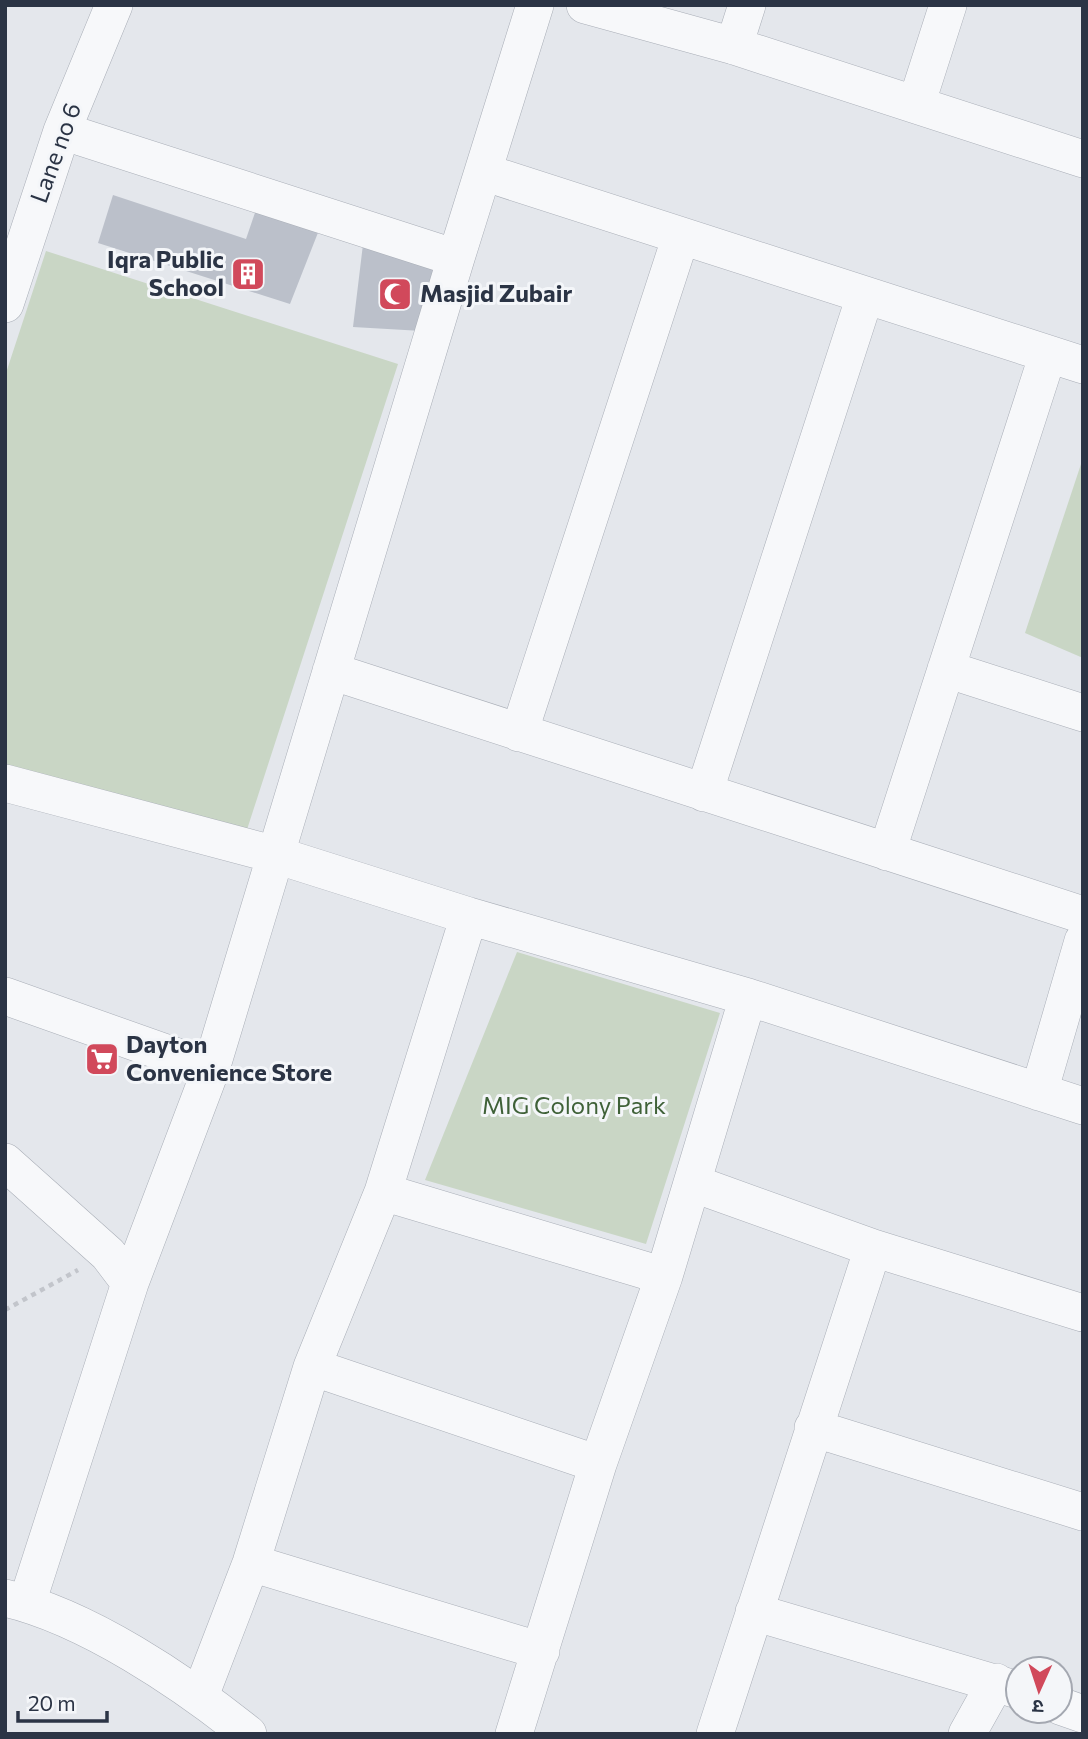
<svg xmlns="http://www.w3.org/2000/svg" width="1088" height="1739" viewBox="0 0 1088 1739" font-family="Commissioner,'Noto Sans Devanagari',sans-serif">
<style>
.green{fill:#c9d6c5}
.building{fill:#bbc0ca}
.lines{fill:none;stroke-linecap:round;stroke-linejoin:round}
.minor-casing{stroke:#a9aeb7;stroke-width:38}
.path{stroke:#c2c5cb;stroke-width:4.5;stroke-dasharray:5 5;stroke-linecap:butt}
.minor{stroke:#f7f8fa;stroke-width:37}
.labels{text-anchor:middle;stroke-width:6;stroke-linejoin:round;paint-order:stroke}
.street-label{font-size:24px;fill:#2b3445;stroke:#f4f6f9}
.poi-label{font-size:24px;font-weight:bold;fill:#2b3445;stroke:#f4f6f9;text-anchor:start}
.park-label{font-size:24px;fill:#3f6138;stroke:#f4f6f9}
</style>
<rect width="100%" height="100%" fill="#e4e7ec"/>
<path class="green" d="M46 251 398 364 241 848 5 772V376Z
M1083 458V658L1025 633Z
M517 952 720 1013 646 1244 425 1180Z"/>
<path class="building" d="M113 195 246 239 258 204 321 225 290 304 98 243Z
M364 236 442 262 422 331 353 327Z"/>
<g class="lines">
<g class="minor-casing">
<path id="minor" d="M585 5 734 46 1083 159
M734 46 747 5
M916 105 948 5
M62 131 456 258
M483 172 1083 365
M5 304 62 131 114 5
M946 669 1083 713
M331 671 1083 915
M519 733 681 236
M5 783 276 855 469 916 748 997 1083 1106
M704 793 865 296
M887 852 1048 354
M5 996 211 1069
M1039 1092 1083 941
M5 1162 108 1254 130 1283
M692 1183 873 1248 1083 1313
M383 1192 664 1276
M312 1367 598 1464
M813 1428 1083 1512
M251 1563 541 1651
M5 1598C87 1617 183 1682 248 1734
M27 1603 130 1283 211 1069 456 258 535 5
M754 1612 1018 1690
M200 1696 251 1563 312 1367 383 1192 469 916
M1060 1706 1083 1714
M514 1734 598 1464 664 1276 748 997
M715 1734 873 1248
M967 1734 996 1682"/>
</g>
<path class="path" d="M5 1310 78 1270"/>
<use href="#minor" class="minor"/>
</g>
<defs>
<g id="building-square" transform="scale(1.75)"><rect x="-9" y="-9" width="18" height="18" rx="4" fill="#d1495b" stroke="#f4f6f9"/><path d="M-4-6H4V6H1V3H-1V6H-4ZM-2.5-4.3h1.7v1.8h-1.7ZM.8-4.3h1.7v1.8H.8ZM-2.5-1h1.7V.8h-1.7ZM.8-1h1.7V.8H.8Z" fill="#fff"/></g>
<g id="mosque-square" transform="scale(1.75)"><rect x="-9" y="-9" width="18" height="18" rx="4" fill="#d1495b" stroke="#f4f6f9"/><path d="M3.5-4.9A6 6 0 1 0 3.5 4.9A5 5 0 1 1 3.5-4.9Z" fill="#fff"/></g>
<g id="supermarket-square" transform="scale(1.75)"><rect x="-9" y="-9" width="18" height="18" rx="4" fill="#d1495b" stroke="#f4f6f9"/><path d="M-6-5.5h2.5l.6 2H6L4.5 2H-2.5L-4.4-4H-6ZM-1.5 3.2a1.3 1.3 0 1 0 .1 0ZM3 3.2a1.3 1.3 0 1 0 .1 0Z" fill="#fff"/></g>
</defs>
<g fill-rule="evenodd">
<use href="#building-square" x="248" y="274"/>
<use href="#mosque-square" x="395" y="294"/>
<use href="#supermarket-square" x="102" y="1059"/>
</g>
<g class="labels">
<g class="street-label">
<text transform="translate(56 153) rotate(-70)" y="8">Lane no 6</text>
</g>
<g class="poi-label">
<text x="224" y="268" text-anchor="end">Iqra Public<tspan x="224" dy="28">School</tspan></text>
<text x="420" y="302">Masjid Zubair</text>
<text x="126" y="1053">Dayton<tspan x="126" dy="28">Convenience Store</tspan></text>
</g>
<g class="park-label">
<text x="574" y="1114">MIG Colony Park</text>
</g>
</g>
<rect width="1088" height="1739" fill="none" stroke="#2b3445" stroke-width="14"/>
<g transform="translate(1039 1690) rotate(183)"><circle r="33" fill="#f4f6f9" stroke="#a4a8b1" stroke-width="2"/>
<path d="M0-5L12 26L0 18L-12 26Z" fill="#d1495b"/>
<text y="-10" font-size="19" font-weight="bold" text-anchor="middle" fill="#2b3445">उ</text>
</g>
<path d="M18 1711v10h89v-10" fill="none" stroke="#2b3445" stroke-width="3.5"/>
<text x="28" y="1711" font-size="21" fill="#2b3445" stroke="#f4f6f9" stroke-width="5" paint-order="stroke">20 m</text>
</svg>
